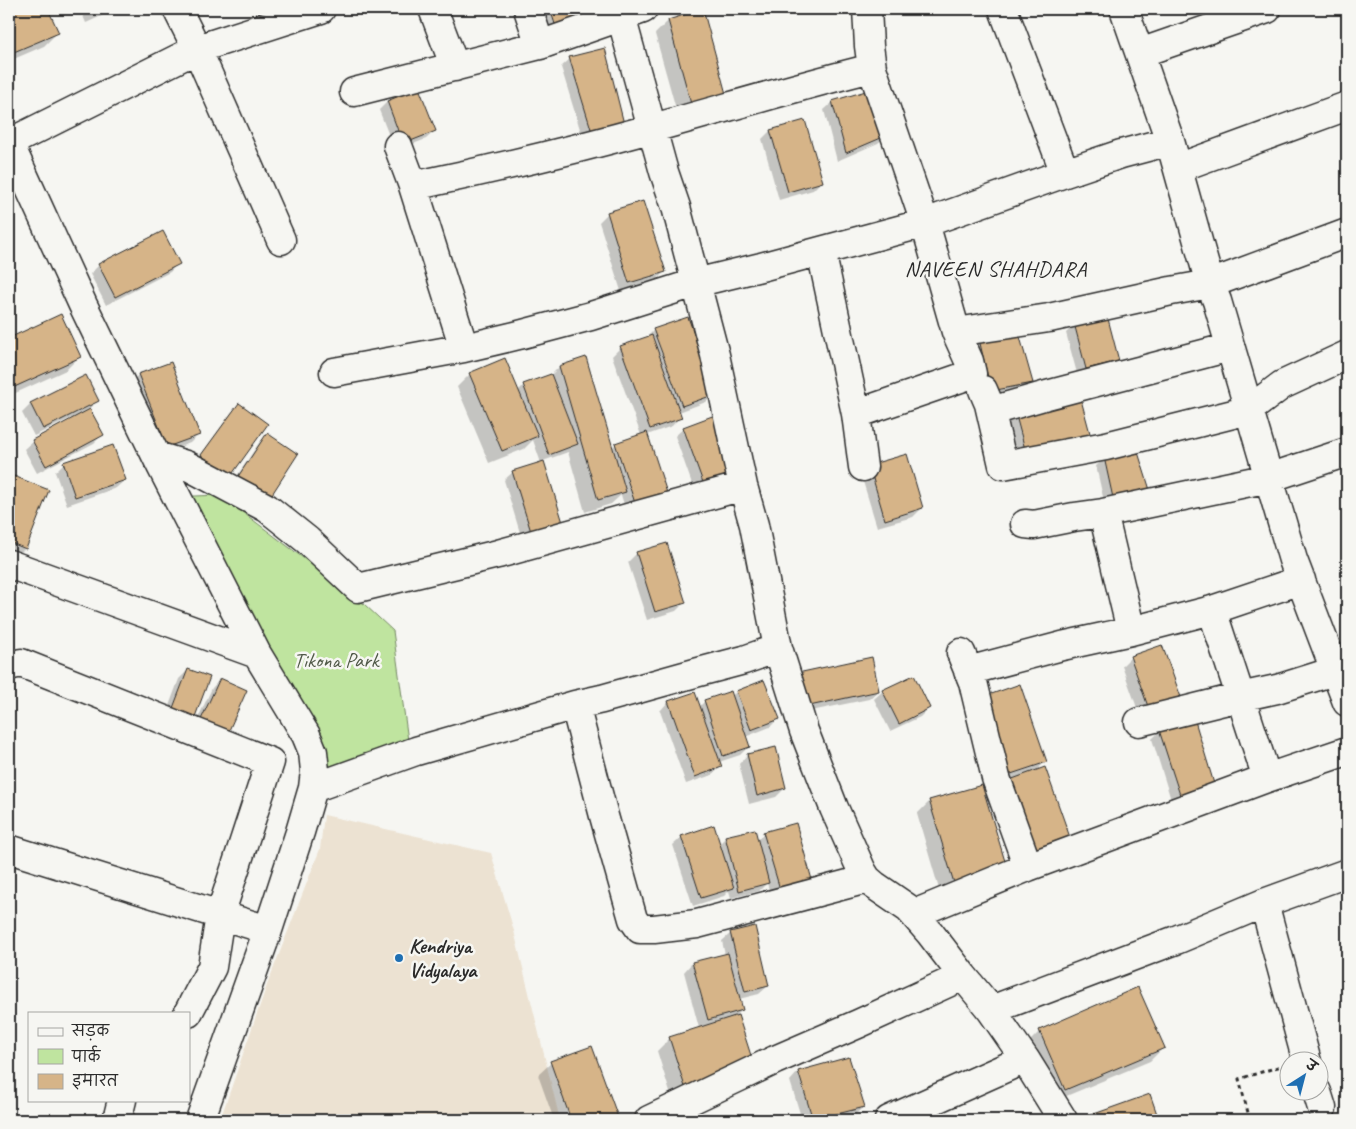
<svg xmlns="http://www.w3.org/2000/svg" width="1356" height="1129" viewBox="0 0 1356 1129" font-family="Caveat,'Playpen Sans Deva',sans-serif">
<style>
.built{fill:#ece2d2}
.green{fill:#bfe49f;stroke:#758865}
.shadow{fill:#0003}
.building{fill:#d6b488;stroke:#2b2b2b}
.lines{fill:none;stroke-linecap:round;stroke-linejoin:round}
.minor-casing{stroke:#2b2b2b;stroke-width:31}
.path{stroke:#2b2b2b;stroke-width:3;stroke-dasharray:4 4;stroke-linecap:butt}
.minor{stroke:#f6f6f2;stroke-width:28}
.poi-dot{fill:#1f6fb2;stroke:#f6f6f2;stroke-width:2}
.labels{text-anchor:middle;stroke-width:5;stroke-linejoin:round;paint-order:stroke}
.park-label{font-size:21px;fill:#505948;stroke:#f6f6f2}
.poi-label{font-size:21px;font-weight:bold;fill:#2b2b2b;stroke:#f6f6f2;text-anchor:start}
.neighbourhood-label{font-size:22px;letter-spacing:1px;fill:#2b2b2b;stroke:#f6f6f2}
</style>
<rect width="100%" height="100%" fill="#f6f6f2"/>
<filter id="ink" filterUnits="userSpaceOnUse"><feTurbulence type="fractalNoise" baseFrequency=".02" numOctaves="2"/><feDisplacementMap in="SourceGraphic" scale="10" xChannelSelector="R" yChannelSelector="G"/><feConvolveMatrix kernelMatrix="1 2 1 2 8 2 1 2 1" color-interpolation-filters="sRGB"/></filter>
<g filter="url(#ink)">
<path class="built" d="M324 815 491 853 514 931 560 1120H220L267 985 320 849Z"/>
<path class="green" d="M220 495 364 604 393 631 409 748 323 793 326 754 180 536 169 507 171 497Z"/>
<path class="shadow" d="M9 9H47L57 33 44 46 9 61Z
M80 9H117L86 23Z
M540 9H584L588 20 548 38Z
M703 11 725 94 678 116 655 34 668 21Z
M570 59 624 132 586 149 561 67Z
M387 102 435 131 426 139 395 151 379 110Z
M833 102 887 135 878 143 837 161 824 110Z
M770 131 821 182 813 190 779 200 762 139Z
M608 213 664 272 656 280 621 291 599 222Z
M178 263 170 272 106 305 90 274 99 265Z
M60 316 79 357 66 370 9 396V340Z
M1075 324 1118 360 1109 369 1078 377 1066 333Z
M654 330 715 394 706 402 679 412 680 417 672 426 647 435 658 504 627 514 621 495 611 504 585 512 568 452 543 461 563 529 524 546 504 480 513 472 541 463 533 440 524 449 489 463 457 387 470 374 518 391 524 385 551 375 559 367 612 448 616 444 641 435 612 356 621 347 646 338Z
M980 340 1032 383 1023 391 983 399 971 349Z
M138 375 198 435 190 443 158 455 130 384Z
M1079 397 1017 461 1007 422 1016 413Z
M97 400 89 409 103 434 94 443 37 473 24 449 33 441 72 420 71 418 34 436 22 413 31 404Z
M239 405 221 484 194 464 231 413Z
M684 428 727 485 696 495 675 436Z
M267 435 297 455 226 493 259 443Z
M906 455 922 508 913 517 877 527 861 475Z
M1105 458 1140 499 1105 506 1096 466Z
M64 463 125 480 116 488 67 505 55 472Z
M9 476 47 491 25 548 12 561 9 560Z
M637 553 684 603 676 611 647 620 628 562Z
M1131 657 1172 709 1141 719 1122 666Z
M871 659 878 691 869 699 792 715Z
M188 670 208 677 160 730 179 679Z
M220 679 246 691 191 733 212 688Z
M883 691 929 708 920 717 890 731 874 699Z
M736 692 778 719 770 727 745 737 749 746 740 755 719 762 721 767 712 775 686 784 660 711 668 702 694 693 699 707 704 702 730 693 731 697Z
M971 711 1045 762 1035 772 1022 868Z
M1160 731 1214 787 1172 803 1152 739Z
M775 748 785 788 776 797 749 804 739 764 747 755Z
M981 786 1005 867 941 896 917 814 929 802Z
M764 833 813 887 773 904 767 883 759 891 731 898 729 891 724 896 693 906 673 845 682 837 719 844 726 837 756 841Z
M731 933 768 986 759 994 739 999 742 1010 737 1015 754 1068 673 1102 657 1051 670 1038 699 1028 684 972 692 963 725 955 722 941Z
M1040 1031 1163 1048 1150 1061 1052 1102 1027 1044Z
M592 1048 618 1120H554L538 1075 551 1063Z
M848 1058 864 1106 855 1115 835 1120H802L790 1081 798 1072Z
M1149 1096 1158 1120H1081Z"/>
<path class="building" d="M9 9H48L59 33 9 54Z
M550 9H586L589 21 557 30Z
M703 9 726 94 691 104 668 20Z
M605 48 626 132 595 142 569 57Z
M419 88 436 131 403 144 387 101Z
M876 88 888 135 846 153 832 101Z
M805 120 823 182 788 192 770 130Z
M643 201 666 272 629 283 607 212Z
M163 231 180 264 115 297 98 264Z
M61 314 81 357 10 389 9 386V338Z
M1107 315 1119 361 1086 369 1074 323Z
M688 317 716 394 682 406 653 329Z
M1018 330 1033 383 991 391 979 339Z
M652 335 682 418 650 429 620 346Z
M586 357 626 492 598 500 559 366Z
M505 358 538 436 502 451 469 373Z
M171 362 200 435 167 447 138 374Z
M551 374 578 444 549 455 523 384Z
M86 375 99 401 43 429 30 403Z
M1080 396 1091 437 1026 453 1015 412Z
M239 403 268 424 230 477 201 455Z
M90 409 104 435 46 466 32 440Z
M715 415 737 476 705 488 683 427Z
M647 432 668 496 636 506 615 443Z
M267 433 298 454 265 505 233 484Z
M113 445 126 480 75 497 63 462Z
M1137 449 1150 490 1113 498 1104 457Z
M907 454 923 508 885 520 869 465Z
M544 461 565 529 533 538 512 471Z
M9 474 49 490 26 549 9 542Z
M667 543 686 603 655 612 636 552Z
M1162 645 1182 700 1150 712 1130 656Z
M872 657 879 691 800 708 793 674Z
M188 669 210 677 190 730 168 721Z
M914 675 930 708 899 724 882 690Z
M220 678 247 690 226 737 199 724Z
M764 680 780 719 751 730 736 691Z
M1020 684 1047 762 1008 775 983 697Z
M731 691 750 747 723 756 704 700Z
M695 692 722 767 695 777 668 701Z
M1195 721 1215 787 1180 795 1159 730Z
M776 747 786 788 757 796 747 754Z
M1045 767 1072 843 1034 856 1007 781Z
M982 785 1007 868 954 883 929 800Z
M796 823 814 887 782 896 763 832Z
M714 825 734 888 701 898 681 836Z
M755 829 769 883 739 891 725 836Z
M755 926 769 986 745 992 730 932Z
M728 953 743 1010 708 1020 692 962Z
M1138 987 1165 1048 1065 1090 1039 1030Z
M738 1015 755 1068 686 1090 669 1037Z
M592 1046 619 1120H571L550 1061Z
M849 1057 865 1107 813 1120 798 1071Z
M1150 1094 1159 1120 1080 1119Z
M726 1115 728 1120H710Z"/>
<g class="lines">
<g class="minor-casing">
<path id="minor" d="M177 9 197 49 321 9
M433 9 455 67
M528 9 540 45
M619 9 664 172 676 207 715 355 743 486 754 525 778 648 804 731 834 808 862 871 867 879 874 885 909 909 930 933 963 976 991 1010 1025 1059 1063 1120
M1003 9 1065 173
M1124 9 1170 141 1210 284 1217 301 1293 560 1347 702
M1140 53 1267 9
M354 92 540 45 643 9
M9 143 83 305 161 466 257 654 306 735 313 752 315 771 313 788 300 832 268 930 200 1120
M9 143 197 49 281 240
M398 146 413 186 464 348
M1178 168 1347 106
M413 186C494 169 574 150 653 128 726 108 799 86 872 68
M821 251 856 414 863 467
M956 332 1049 318 1171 291 1210 284 1347 233
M334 372 464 348 519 335 591 316 695 283 761 267 925 223 1065 173 1121 154 1170 141
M983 390 989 404 998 409 1047 395 1230 347
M989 404 1003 465 1106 446 1249 410 1282 385 1347 355
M856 414 972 374 969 361 956 332 925 223 872 68 869 46 867 9
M157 456 186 465 267 508 307 540 358 588 498 554 743 486
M1103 513 1131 631
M1025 524 1034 525 1074 517 1103 513 1269 478 1347 452
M9 564 257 654
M1212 610 1267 778
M961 653 973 682 996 778 1028 867
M9 666 21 663 270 762 220 915 212 967 188 1013
M968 671 1062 646 1131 631 1212 610 1301 580
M575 705 604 816 633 919 640 929H654L697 924 867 879
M1139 722 1240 697 1277 689 1347 667
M313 788 416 751 575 705 602 699 695 673 744 660 778 648
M9 849 268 930
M1264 903 1307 1062
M914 914 1028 867 1267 778 1347 751
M991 1010 1176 940 1264 903 1347 873
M1317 1092 1322 1108
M117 1120 122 1100
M649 1120 775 1060 858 1024 963 976
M889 1120 1025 1059"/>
</g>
<path class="path" d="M1250 1120 1239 1079 1281 1066"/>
<use href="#minor" class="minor"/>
</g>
</g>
<circle class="poi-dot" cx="399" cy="958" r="5"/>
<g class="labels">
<g class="park-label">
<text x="336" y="667">Tikona Park</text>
</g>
<g class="poi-label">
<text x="409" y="953">Kendriya<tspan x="409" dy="24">Vidyalaya</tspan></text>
</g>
<g class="neighbourhood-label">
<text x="996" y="276">NAVEEN SHAHDARA</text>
</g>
</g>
<rect width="1356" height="1129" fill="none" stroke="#f6f6f2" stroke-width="30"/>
<rect x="15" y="15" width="1326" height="1099" fill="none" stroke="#2b2b2b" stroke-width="2" filter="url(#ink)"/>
<rect x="28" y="1012" width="162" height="90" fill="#f6f6f2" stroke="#a5a5a2"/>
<rect x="38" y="1028" width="25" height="8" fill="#f6f6f2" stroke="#a5a5a2"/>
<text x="72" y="1036" font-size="15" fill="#2b2b2b">सड़क</text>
<rect x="38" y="1049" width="25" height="15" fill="#bfe49f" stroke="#a5a5a2"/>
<text x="72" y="1062" font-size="15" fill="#2b2b2b">पार्क</text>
<rect x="38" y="1074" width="25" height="15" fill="#d6b488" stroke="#a5a5a2"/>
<text x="72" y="1086" font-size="15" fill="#2b2b2b">इमारत</text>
<g transform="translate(1304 1076) rotate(36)"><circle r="24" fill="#f6f6f2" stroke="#a5a5a2"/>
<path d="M0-4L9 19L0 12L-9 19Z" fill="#1f6fb2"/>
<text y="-8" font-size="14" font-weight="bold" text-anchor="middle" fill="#2b2b2b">उ</text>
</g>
</svg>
